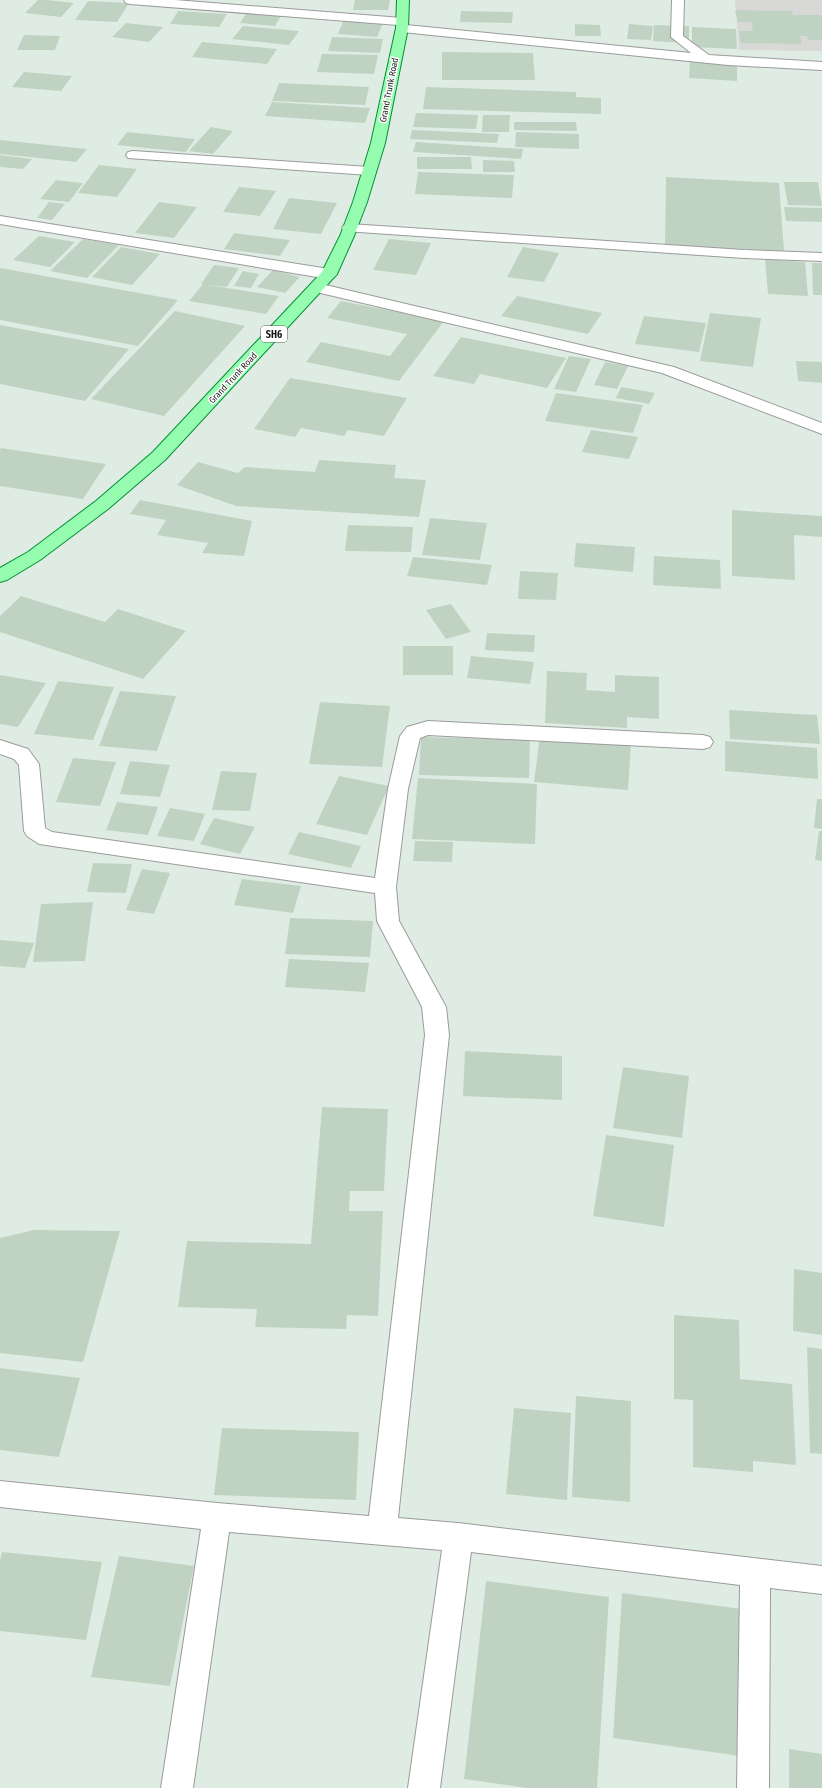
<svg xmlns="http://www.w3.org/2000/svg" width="822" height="1788" viewBox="0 0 822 1788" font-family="'Fira Sans Condensed',sans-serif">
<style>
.residential{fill:#d8d8d7}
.building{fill:#c0d3c2}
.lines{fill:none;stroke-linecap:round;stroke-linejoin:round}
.minor-casing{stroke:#9b9b9b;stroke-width:2}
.major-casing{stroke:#009134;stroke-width:2}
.minor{fill:#fff;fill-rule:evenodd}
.major{fill:#95fcb0;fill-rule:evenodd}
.labels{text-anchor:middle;stroke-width:3;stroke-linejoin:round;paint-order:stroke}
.far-street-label{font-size:9px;fill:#1a1a1a;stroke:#fff}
.shield{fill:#fff;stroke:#5f5f5f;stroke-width:1}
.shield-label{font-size:10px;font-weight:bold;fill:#1a1a1a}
</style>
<rect width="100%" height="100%" fill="#dfece4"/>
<path class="residential" d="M735 0H822V51L739 50Z"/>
<path class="building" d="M38 0H47L74 3 61 17 25 13Z
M355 0H390L388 10H353Z
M88 1 129 3 117 22 75 20Z
M735 10 792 11 793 15H822V40H808L807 36H800L802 44 741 43 739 31H753L751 22H738Z
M178 11 227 14 219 27 170 24Z
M248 11 282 14 275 26 240 23Z
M461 11 513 12 512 23 460 22Z
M344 19 384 21 377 37 338 34Z
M126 23 163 27 149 42 112 37Z
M575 24 600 25 601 36H575Z
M629 24 653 26 651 40 627 39Z
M654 25 689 26V43L653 41Z
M243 26 299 31 289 45 232 39Z
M692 27 736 29 737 49 692 47Z
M24 35 60 36 55 50H17Z
M332 37 383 39 380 53 328 51Z
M202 42 277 49 267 64 192 57Z
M442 52 533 53 535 80H442Z
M322 54 378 55 374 74 317 72Z
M690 61 737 64V81L689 78Z
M24 72 72 76 61 91 12 87Z
M279 83 369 87 365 105 272 101Z
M426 87 576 92V97L601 98V114L423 109Z
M272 102 370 108 365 123 265 116Z
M416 113 478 115 476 129 413 127Z
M483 115H510L509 132H482Z
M514 122H576L577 131 514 130Z
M211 127 233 131 213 154 189 151Z
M412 130 499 134 497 143 410 139Z
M127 132 195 139 186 152 117 145Z
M516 132 579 134V149L515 147Z
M0 140 87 149 76 162 0 154Z
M416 142 523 149 521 159 413 152Z
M0 155 32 159 23 169 0 167Z
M417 157H471L472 169H417Z
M483 160 514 161 515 172H483Z
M99 165 137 169 117 197 78 193Z
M418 172 514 175 512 198 415 194Z
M666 177 779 183 784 251 665 245Z
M56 180 83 183 69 202 40 199Z
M784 182H818L822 206 788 205Z
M239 187 276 191 260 216 223 212Z
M289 198 337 203 321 234 273 229Z
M49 202 65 204 52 220 37 218Z
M159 202 197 207 174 238 135 233Z
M784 207 822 208V222L786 221Z
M234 233 290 240 280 256 224 249Z
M39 236 75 242 50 267 13 260Z
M83 239 119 245 87 278 50 271Z
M389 239 431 243 416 275 373 270Z
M121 247 160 254 132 285 92 277Z
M523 247 559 253 544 282 507 277Z
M765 259 805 262 808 296 768 294Z
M812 263H822V295H813Z
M214 265 239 268 227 287 207 285 279 296 266 314 189 301 203 284H201Z
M0 268 178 300 138 346 0 320Z
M273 270 300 277 285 293 257 287Z
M243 271 259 274 251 288 234 286Z
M517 296 602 313 588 334 501 316Z
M341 301 444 321 399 381 306 362 321 342 390 356 407 334 327 318Z
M175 311 245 326 164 416 91 399Z
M710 313 761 318 753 367 700 361Z
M644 316 706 323 699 352 635 344Z
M0 325 129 349 85 401 0 384Z
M461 337 566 358 547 388 480 374 474 384 433 376Z
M569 356 591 359 576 392 554 389Z
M796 361 822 362V383L798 381Z
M605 362 628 366 617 389 594 385Z
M290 378 407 398 384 436 348 430 344 436 301 428 295 437 254 429Z
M621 387 655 393 649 404 616 398Z
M556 393 643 405 633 433 545 421Z
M591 430 638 437 629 459 582 452Z
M1 448 106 464 83 499 0 486V450Z
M319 460 396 465 394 478 426 480 419 517 236 506 177 485 198 462 238 473 245 467 315 472Z
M140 500 252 521 244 556 202 553 208 543 157 535 166 520 130 514Z
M732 510 822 516V537L794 535 795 580 732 576Z
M430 518 487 523 480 560 422 555Z
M348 525 413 527 411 552 345 551Z
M576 543 635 547 633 572 574 567Z
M654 556 720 560 721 589 653 585Z
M413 557 492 565 487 585 407 576Z
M520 571 558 573 556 600 518 599Z
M21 596 105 622 118 609 186 631 143 679 0 632V616Z
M451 604 471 632 446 639 426 610Z
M487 633 535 635 534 652 485 650Z
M403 646H453V675H403Z
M471 656 534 662 530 684 467 678Z
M547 671 587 673 586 690 615 692V675L659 677V719L627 717V728L545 723Z
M0 675 46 683 18 727 0 724Z
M58 681 114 687 93 740 34 734Z
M120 691 176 696 157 751 99 746Z
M320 702 390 706 382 767 309 764Z
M729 710 817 715 820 744 730 739Z
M540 736 631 744 628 790 534 782Z
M421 737 530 740 529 778 419 775Z
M725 741 817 748 818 779 725 771Z
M73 758 116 762 100 806 56 802Z
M130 761 170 765 160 797 120 794Z
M221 771 257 773 250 811 212 810Z
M339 776 389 786 367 835 316 824Z
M418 778 537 784 535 844 412 839Z
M817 799H822V829L814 828Z
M117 802 158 807 148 835 106 830Z
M170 808 205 814 194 841 157 836Z
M214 818 255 827 240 854 200 844Z
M819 831H822V861L815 860Z
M299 832 361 846 351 868 288 854Z
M415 841 453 842 452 862 413 861Z
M93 863 132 864 126 893 87 892Z
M142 869 170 873 154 914 126 910Z
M242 879 301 886 293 913 234 905Z
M93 902 85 961 33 962 41 904Z
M290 918 373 921 370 957 285 954Z
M0 940 34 943 25 968 0 966Z
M289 959 369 963 365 992 285 987Z
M465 1051 562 1056V1100L463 1096Z
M623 1067 689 1076 682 1138 613 1128Z
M322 1107 388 1109 384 1191H350L349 1211H383L378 1316 347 1315 346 1329 255 1327 257 1309 178 1307 187 1241 311 1244Z
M606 1135 674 1145 664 1227 593 1216Z
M34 1230 120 1231 83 1362 0 1353V1238Z
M794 1269 822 1273V1335L793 1331Z
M674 1315 739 1320 740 1379 792 1384 796 1465 753 1461V1472L693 1467V1400L674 1399Z
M807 1347 822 1349V1454L810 1453Z
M0 1368 80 1378 59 1457 0 1450Z
M576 1396 631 1401 630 1502 572 1497Z
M514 1408 571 1413 567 1500 506 1494Z
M222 1428 359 1432 356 1500 214 1495Z
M2 1552 102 1562 86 1640 0 1631V1560Z
M119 1556 194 1566 170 1686 91 1677Z
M486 1581 609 1597 597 1788H527L464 1779Z
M622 1593 742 1609 740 1756 613 1738Z
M789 1749 822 1754V1788H789Z"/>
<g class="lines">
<g class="minor-casing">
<path id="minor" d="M124 0H175L402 18 406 19 408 22 406 25 691 53 671 37 672 0H684L683 36 709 55 822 62V70L728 65 402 32 398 31 396 28 398 25 130 4 126 3Z
M133 151 369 167 374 168 376 171 374 174 369 175 128 158 126 155 128 152Z
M0 216 329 269 334 271 337 274 334 277 329 279 0 224Z
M349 224 744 250 822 253V261L744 258 344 231 342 228 344 225Z
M317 283 674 367 822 423V434L662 373 312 291 309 288 312 285Z
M428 721 703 735 710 737 713 742 710 747 703 749 428 735 420 738 408 789 396 887 399 921 446 1007 449 1035 398 1518 458 1523 822 1566V1594L770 1588 769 1788H737L740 1585 471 1552 440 1788H408L442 1550 229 1532 193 1788H161L201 1529 0 1507V1481L217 1503 369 1516 425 1035 422 1007 377 921 375 893 39 844 27 836 24 831 19 765 14 759 0 754V740L28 749 39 764 45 828 52 832 375 878 388 789 400 736 407 727Z"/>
</g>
<g class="major-casing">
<path id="major" d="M397 0H409L408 28 385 143 367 202 354 236 337 274 165 460 108 509 40 560 7 580 0 582V568L28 552 96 501 153 452 322 272 340 236 353 202 371 143 396 28Z"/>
</g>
<use href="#minor" class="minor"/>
<use href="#major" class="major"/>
</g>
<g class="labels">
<g class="far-street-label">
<text transform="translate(389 90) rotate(-79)" y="3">Grand Trunk Road</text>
<text transform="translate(233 378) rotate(-47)" y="3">Grand Trunk Road</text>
</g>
<rect class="shield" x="261" y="326" width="26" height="16" rx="3"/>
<g class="shield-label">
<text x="274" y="338">SH6</text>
</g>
</g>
</svg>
